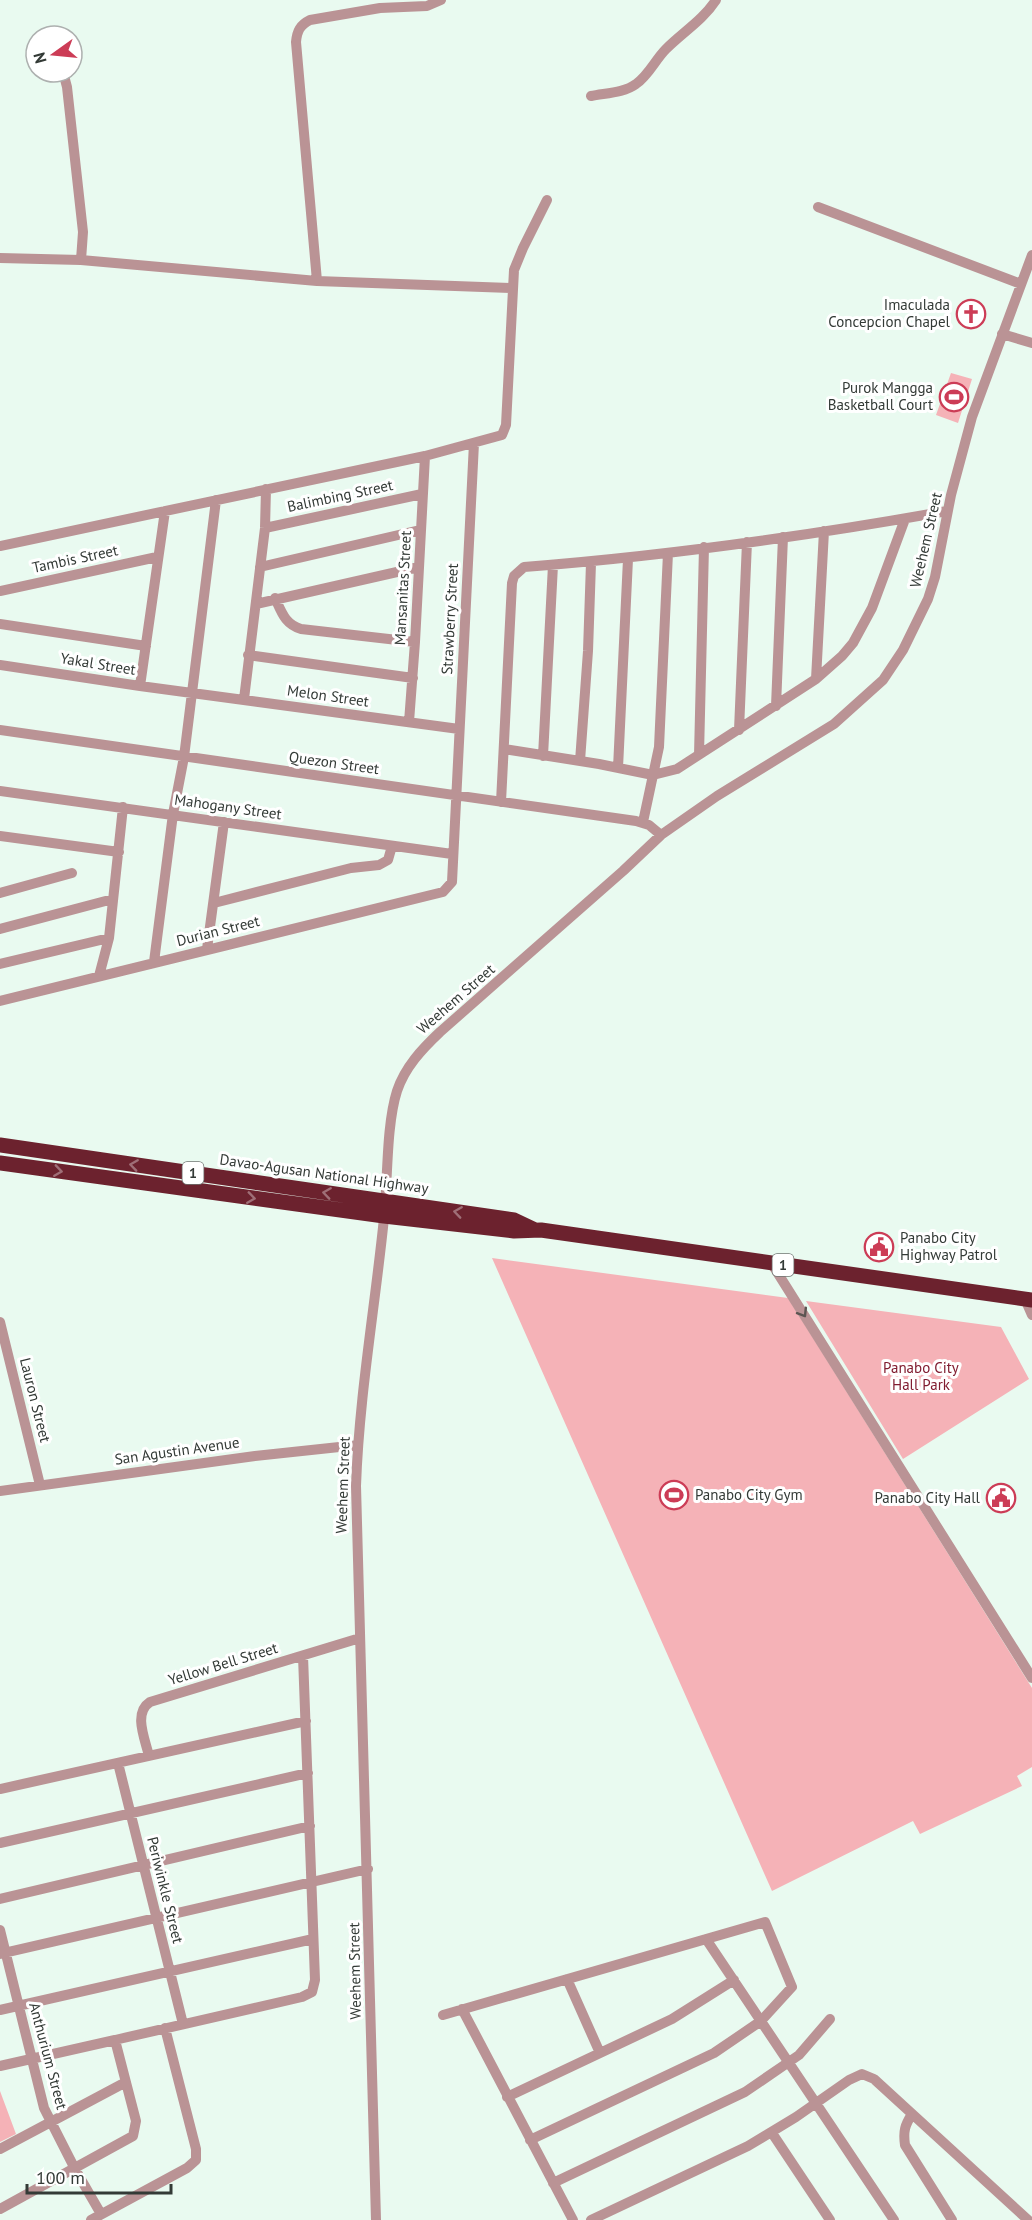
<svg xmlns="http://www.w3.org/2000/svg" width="1032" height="2220" viewBox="0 0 1032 2220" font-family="'PT Sans',sans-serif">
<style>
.green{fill:#f5b2b7}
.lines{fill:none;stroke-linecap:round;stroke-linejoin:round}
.minor{stroke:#ba9395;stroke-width:10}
.highway{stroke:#6c222e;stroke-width:15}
.oneway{stroke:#9f6f77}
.oneway2{stroke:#5c5552}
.labels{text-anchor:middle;stroke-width:6;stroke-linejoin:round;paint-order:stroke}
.shield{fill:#fff;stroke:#707572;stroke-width:1.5}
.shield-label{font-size:14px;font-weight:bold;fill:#333a36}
.poi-label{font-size:15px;fill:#333a36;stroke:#fff;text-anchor:end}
.street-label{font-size:15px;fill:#333a36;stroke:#fff}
.park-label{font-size:15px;fill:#801c30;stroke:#fff}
</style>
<rect width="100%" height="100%" fill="#e9faf0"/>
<path class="green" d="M951 373 972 379 958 423 936 415Z
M492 1258 788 1298 1032 1688V1767L1017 1776 1022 1786 920 1834 913 1821 772 1891Z
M806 1301 1001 1327 1029 1379 903 1459Z
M0 2091 16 2134 0 2142Z"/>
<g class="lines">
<path class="minor" d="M63 72 67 87 83 232 81 260
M591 96C605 93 624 93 636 84 649 75 655 60 666 49 683 32 703 20 716 0
M818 207 1021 284
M0 258 81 260 317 281 512 288
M317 281 296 42C297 31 300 25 310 20L380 8 427 6 441 0
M1002 334 1032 343
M265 528 422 494
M0 546 425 456 502 435 506 425 514 270 523 248 547 200
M260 567 420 530
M0 591 157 557
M275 598C282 613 285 624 301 629L415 642
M256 604 419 567
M0 624 146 646
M248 655 413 678
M0 665 140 686 459 729
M816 679 824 531
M140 686 165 511
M244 699 265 528 266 489
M776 706 783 537
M409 722 415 642 425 456
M0 730 636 821 649 825 661 835
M739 730 747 542
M504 749 599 764 653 775 677 769 816 679 842 656 853 643 872 608 905 519
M699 755 704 547
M543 756 553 565
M580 761 588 651 591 563
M618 768 628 559
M0 791 452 854
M501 802 512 583 514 576 524 567C666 556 807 536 947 511
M643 822 659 747 668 553
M0 836 119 852
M0 893 72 873
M214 903 351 868 379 865 388 860 392 846
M0 929 113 899
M207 949 224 822
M154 962 173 814 184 757 216 500
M0 964 109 938
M99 976 109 938 123 807
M0 1001 443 892 452 882 474 443
M772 1264 1032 1678
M1025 1299 1032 1315
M0 1322 40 1485
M0 1491 255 1456 358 1445
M149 1756C145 1739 133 1713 150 1702L360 1638
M118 1763 183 2024
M0 1789 306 1721
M0 1843 308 1773
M0 1899 310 1826
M0 1930 44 2108 75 2169 101 2214
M706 1939 894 2220
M0 1954 368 1869
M567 1979 600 2053
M462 2009 573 2220
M0 2010 313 1939
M443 2015 765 1922 792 1987 761 2021 714 2053 530 2140
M0 2066 115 2040
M507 2097 672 2019 734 1980
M912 2114C905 2125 903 2131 905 2145L952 2220
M772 2133 830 2220
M0 2149 126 2082
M553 2183 745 2092 799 2055 830 2019
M0 2209 133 2136 136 2121 115 2040 302 1997 312 1992 315 1980 303 1656
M91 2220 187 2168 196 2160V2149L165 2028
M376 2220 356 1486C359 1397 375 1307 384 1218 388 1180 386 1126 397 1091 405 1067 422 1049 440 1032L623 871 661 835 717 796 834 724 883 680 903 650 928 599 935 577 951 495 972 417 1032 255
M591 2220 748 2146 796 2117 849 2080 862 2074 874 2079 1028 2220"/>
<path class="highway" d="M0 1145 514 1220 533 1229
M0 1163 384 1216 514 1231 541 1230 1032 1300"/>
</g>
<defs><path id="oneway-chevron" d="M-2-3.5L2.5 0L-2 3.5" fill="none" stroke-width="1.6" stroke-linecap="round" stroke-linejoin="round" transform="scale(1.5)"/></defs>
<g class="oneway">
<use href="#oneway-chevron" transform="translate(134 1165) rotate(-172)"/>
<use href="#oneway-chevron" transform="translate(58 1171) rotate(8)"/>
<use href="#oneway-chevron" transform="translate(327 1193) rotate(-172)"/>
<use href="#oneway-chevron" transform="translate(251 1198) rotate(8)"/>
<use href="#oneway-chevron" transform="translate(458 1212) rotate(-172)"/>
</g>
<use class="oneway2" href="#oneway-chevron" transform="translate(803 1313) rotate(58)"/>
<defs>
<g id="church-ring" transform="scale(1.5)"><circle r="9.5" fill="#fff" stroke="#cc3c56" stroke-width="1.5"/><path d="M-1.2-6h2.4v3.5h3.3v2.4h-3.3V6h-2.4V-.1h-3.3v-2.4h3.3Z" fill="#cc3c56"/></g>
<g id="stadium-ring" transform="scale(1.5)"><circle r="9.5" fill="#fff" stroke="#cc3c56" stroke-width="1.5"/><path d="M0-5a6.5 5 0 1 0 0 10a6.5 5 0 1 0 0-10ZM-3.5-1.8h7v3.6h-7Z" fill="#cc3c56"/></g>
<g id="civic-ring" transform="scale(1.5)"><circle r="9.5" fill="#fff" stroke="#cc3c56" stroke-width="1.5"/><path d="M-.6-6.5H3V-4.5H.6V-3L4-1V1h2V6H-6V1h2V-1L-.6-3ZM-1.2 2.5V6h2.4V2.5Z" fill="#cc3c56"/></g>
</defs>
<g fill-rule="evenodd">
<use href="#church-ring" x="971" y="314"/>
<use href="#stadium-ring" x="954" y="397"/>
<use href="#civic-ring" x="879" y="1247"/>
<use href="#stadium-ring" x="674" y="1495"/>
<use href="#civic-ring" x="1001" y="1498"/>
</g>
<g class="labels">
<g class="shield">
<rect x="182.5" y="1162" width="21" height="22" rx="4.5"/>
<rect x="772.5" y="1254" width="21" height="22" rx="4.5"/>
</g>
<g class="shield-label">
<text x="193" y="1178">1</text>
<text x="783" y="1270">1</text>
</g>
<g class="poi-label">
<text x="950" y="310">Imaculada<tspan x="950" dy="17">Concepcion Chapel</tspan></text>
<text x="933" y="393">Purok Mangga<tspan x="933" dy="17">Basketball Court</tspan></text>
<text x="900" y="1243" text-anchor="start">Panabo City<tspan x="900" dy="17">Highway Patrol</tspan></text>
<text x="695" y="1500" text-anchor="start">Panabo City Gym</text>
<text x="980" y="1503">Panabo City Hall</text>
</g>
<g class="street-label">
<text transform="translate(340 496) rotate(-12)" y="5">Balimbing Street</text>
<text transform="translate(926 540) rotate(-77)" y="5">Weehem Street</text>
<text transform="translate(75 559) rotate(-12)" y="5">Tambis Street</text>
<text transform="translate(403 588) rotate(-87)" y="5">Mansanitas Street</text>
<text transform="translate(450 619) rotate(-87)" y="5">Strawberry Street</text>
<text transform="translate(98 664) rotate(9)" y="5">Yakal Street</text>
<text transform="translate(328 696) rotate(8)" y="5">Melon Street</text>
<text transform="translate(334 763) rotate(8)" y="5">Quezon Street</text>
<text transform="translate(228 807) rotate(8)" y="5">Mahogany Street</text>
<text transform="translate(218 931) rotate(-14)" y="5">Durian Street</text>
<text transform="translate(456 999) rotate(-41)" y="5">Weehem Street</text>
<text transform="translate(324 1174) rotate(8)" y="5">Davao-Agusan National Highway</text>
<text transform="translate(35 1400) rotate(76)" y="5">Lauron Street</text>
<text transform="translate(177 1451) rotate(-8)" y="5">San Agustin Avenue</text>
<text transform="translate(343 1485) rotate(-88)" y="5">Weehem Street</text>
<text transform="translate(223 1664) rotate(-17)" y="5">Yellow Bell Street</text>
<text transform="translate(165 1890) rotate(76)" y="5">Periwinkle Street</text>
<text transform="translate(355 1971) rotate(-91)" y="5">Weehem Street</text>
<text transform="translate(48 2056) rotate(75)" y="5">Anthurium Street</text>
</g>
<g class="park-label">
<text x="921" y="1373">Panabo City<tspan x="921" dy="17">Hall Park</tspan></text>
</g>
</g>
<g transform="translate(54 54) rotate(255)"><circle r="28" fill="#ffffff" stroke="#adb0af" stroke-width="1.5"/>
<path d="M0-4.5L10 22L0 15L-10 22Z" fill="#cc3c56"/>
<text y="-9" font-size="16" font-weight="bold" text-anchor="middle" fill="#333a36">N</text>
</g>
<path d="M27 2184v9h144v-9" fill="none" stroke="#333a36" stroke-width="3"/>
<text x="36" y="2184" font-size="18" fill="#333a36" stroke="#ffffff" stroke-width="4.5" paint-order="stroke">100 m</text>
</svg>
